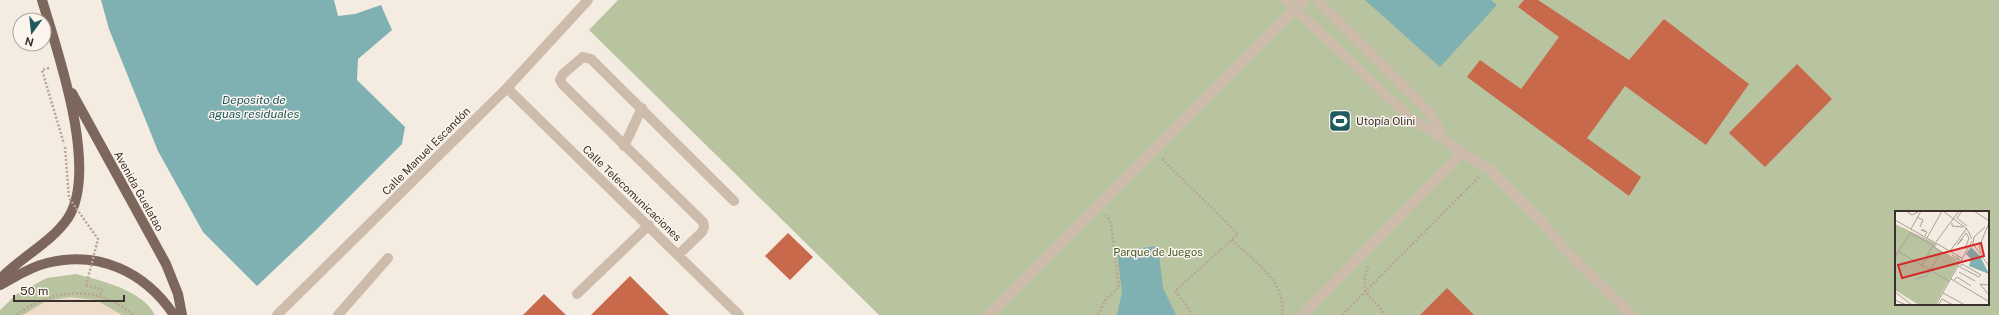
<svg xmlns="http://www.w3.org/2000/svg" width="1999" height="315" viewBox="0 0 1999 315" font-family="'Public Sans',sans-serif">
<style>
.green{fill:#b8c4a0;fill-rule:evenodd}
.plaza{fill:#ecdcc8}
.water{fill:#7fb0b2}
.building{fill:#c8694b}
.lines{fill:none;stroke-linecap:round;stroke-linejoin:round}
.path{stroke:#b9a596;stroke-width:2.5;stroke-dasharray:2 2;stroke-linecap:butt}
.minor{stroke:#cdbbac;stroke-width:10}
.major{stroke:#7d675c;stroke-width:10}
.path-bridge{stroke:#b9a596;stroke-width:2.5;stroke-dasharray:2 2;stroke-linecap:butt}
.labels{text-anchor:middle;stroke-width:3;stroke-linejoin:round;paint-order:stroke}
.poi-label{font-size:11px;fill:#3b302b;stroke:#fbf5ee;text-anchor:start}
.street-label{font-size:11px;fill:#3b302b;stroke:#fbf5ee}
.park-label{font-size:11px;fill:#4a5a2e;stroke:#fbf5ee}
.water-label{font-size:12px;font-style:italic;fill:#1f5a5e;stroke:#fbf5ee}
.inset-road{fill:none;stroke:#aaa098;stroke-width:1}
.view{fill:#d62828;fill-opacity:0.15;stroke:#d62828;stroke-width:2}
.inset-edge{fill:none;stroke:#3b302b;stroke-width:2}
</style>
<rect width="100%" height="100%" fill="#f4ebe1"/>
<path class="green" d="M618 0H1999V315H879L589 30ZM1896 212H1988V304H1896Z
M76 274C102 281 142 290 155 315H0V310L18 293 47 278Z"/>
<path class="plaza" d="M71 297 96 300 122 315H23L46 301Z"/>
<path class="water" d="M101 0H334L338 16 355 14 381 5 392 30 358 59 357 80 405 127 402 144 314 232 257 286 203 232 158 151 109 29Z
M1365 0H1491L1497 5 1440 67Z
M1158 246 1163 288 1176 315H1117L1122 292 1117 251Z"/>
<path class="building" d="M1524 0H1538L1629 60 1664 19 1749 84 1706 145 1625 86 1587 138 1641 177 1629 196 1467 77 1480 60 1521 89 1559 37 1518 7Z
M1797 64 1832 99 1765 167 1729 133Z
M788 233 813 257 790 280 765 256Z
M630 276 669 315H591Z
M1447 288 1474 315H1420Z
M544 294 566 315H523Z"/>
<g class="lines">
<path class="path" d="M49 68 42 70 64 144
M1162 159 1238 234 1175 291 1188 307 1192 315
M1232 240C1253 260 1287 282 1282 315
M1368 266C1358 297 1371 293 1385 315
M86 286 102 289 100 296
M17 315C52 287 99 285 133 315
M1098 315 1106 299 1119 287 1111 224 1106 215
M1342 315 1480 176"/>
<path class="minor" d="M1286 0 1409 117 1445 140 1462 153 1488 168 1542 222 1568 253 1632 315
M1317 0 1429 112 1444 138
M507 88 739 315
M624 146 642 108
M678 255 702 232 704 227 703 222 563 85 560 80 563 74 583 57 591 59 734 201
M577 294 649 225
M277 315 507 88 588 0
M338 315 388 258
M989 315 1304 0
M1302 315 1462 153"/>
<path class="major" d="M72 93 166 264 178 294 182 315
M0 279C21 257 51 243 68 218 99 170 58 53 42 0
M0 285C15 277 30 267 47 263 99 250 145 272 174 315"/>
<path class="path-bridge" d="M65 147 69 198 98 239 86 286"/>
</g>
<defs>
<g id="stadium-square" transform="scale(1.15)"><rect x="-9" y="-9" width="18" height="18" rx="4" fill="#1f5a5e" stroke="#fbf5ee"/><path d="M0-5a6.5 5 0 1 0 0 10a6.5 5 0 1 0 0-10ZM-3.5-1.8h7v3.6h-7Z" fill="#fff"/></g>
</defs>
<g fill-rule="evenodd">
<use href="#stadium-square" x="1340" y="121"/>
</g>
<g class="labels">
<g class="poi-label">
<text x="1356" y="125">Utopía Olini</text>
</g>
<g class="street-label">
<text transform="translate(426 151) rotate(-45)" y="4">Calle Manuel Escandón</text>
<text transform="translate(139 191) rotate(61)" y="4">Avenida Guelatao</text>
<text transform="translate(632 193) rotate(44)" y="4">Calle Telecomunicaciones</text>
</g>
<g class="park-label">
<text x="1158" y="256">Parque de Juegos</text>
</g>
<g class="water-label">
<text x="254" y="104">Deposito de<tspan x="254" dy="14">aguas residuales</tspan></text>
</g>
</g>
<g transform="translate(1895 211)">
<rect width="94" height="94" fill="#f4ebe1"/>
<path d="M0 13 42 33 40 36 65 50 40 94H24L0 79Z" fill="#b8c4a0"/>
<path d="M76 36 85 45 94 63 74 55 76 48 71 43Z" fill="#7fb0b2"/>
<path class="inset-road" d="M11 0 17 4 23 1M48 0 72 18 77 28M67 0 62 7 72 15M79 0 93 9M22 6 28 9 25 16M0 9 67 47M57 12V15L68 16M16 18 26 0M30 19H26L32 21 30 25M32 27 47 0M68 28 62 34 71 22 74 27 70 38M41 31 64 0M78 33 79 26 90 16M78 33 94 55M55 40 72 17M4 41 54 70M86 42 84 36 94 12M57 44 65 49 62 45M0 46 15 22 38 34 27 55M63 55 84 66 86 64M65 55 67 53 86 64M64 61 80 70M20 68 32 65 46 41 38 35M56 68 93 90M59 69 62 66 76 75M94 74 85 73 94 84M0 81 17 94M48 82 70 94M0 89 11 94M41 94 77 30M43 94 47 88 58 94"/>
<path class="view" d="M86 32 89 45 7 67 3 54Z"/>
<rect width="94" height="94" class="inset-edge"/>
</g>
<g transform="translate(32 32) rotate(195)"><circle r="19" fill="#fbf5ee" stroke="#aea6a0"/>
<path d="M0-3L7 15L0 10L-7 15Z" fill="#1f5a5e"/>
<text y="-6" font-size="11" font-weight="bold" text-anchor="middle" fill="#3b302b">N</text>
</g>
<path d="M14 295v6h110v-6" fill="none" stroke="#3b302b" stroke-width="2"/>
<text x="20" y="295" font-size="12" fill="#3b302b" stroke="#fbf5ee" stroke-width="3" paint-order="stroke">50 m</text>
</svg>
